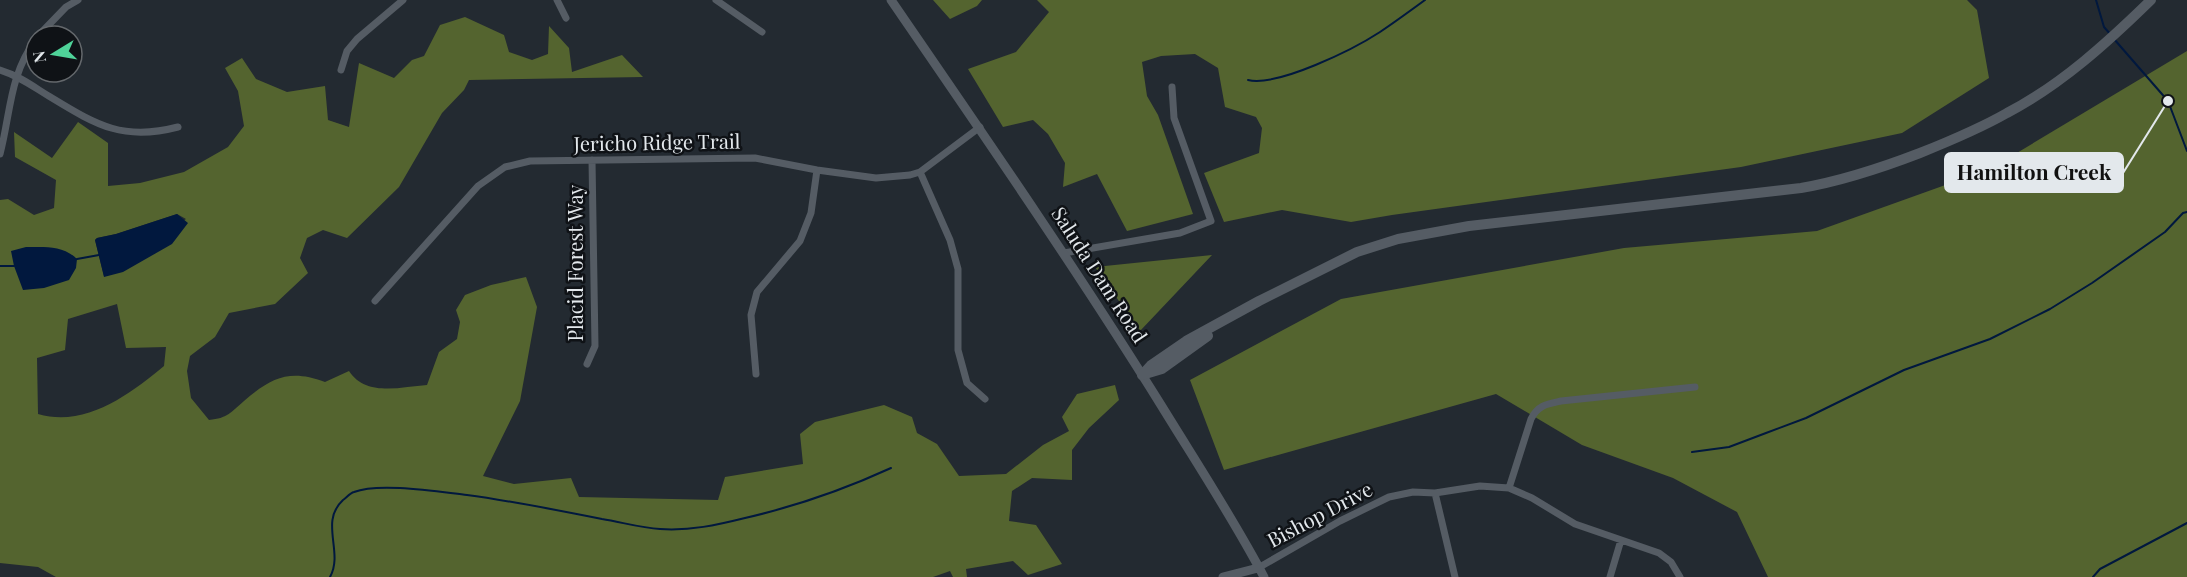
<svg xmlns="http://www.w3.org/2000/svg" width="2187" height="577" viewBox="0 0 2187 577" font-family="'Playfair Display',serif">
<style>
.forest{fill:#54642f;fill-rule:evenodd}
.water{fill:#01183e}
.lines{fill:none;stroke-linecap:round;stroke-linejoin:round}
.stream{stroke:#01183e;stroke-width:2}
.minor{stroke:#555c64;stroke-width:7}
.tertiary{stroke:#555c64;stroke-width:9}
.secondary{stroke:#555c64;stroke-width:10}
.labels{text-anchor:middle;stroke-width:5;stroke-linejoin:round;paint-order:stroke}
.street-label{font-size:20px;fill:#e3e8ec;stroke:#0f1216}
.leader{fill:none;stroke:#e3e8ec;stroke-width:2}
.callout-dot{fill:#e3e8ec;stroke:#0f1216;stroke-width:2}
.callout{fill:#e3e8ec;stroke:#e3e8ec;stroke-width:2}
.callout-label{font-size:21px;text-anchor:middle;font-weight:bold;fill:#111}
</style>
<rect width="100%" height="100%" fill="#232a31"/>
<path class="forest" d="M933 0H982L977 6 950 19Z
M1037 0H1967L1977 10 1989 78 1902 133 1741 167 1392 215 1351 222 1282 210 1224 222 1204 173 1259 153 1262 128 1256 117 1225 107 1218 68 1195 54 1161 56 1142 62 1147 96 1158 115 1193 214 1127 231 1097 174 1063 187 1065 163 1048 134 1033 120 1003 127 968 69 1016 52 1049 12Z
M465 17 504 35 509 52 532 60 548 54 549 26 569 48 572 72 622 55 643 77 469 80 464 90 442 113 399 187 347 238 323 230 307 238 300 258 308 273 275 304 229 313 215 337 190 356 187 371 191 398 209 420C228 418 230 413 244 401 272 377 290 369 325 382L349 371C366 397 400 387 427 385L439 352 457 339 460 322 456 310 465 295 491 285 526 277 537 307 520 401 483 476 514 484 571 478 579 497 718 500 725 477 803 464 800 434 815 422 884 405 912 417 917 433 937 444 959 476 1006 474 1043 445 1069 431 1062 417 1077 394 1115 385 1119 400 1089 428 1072 450V480L1032 478 1012 491 1009 521 1036 525 1062 564 1028 575 1013 561 966 569 967 577H953L950 571 933 577H56L38 567 0 563V200L8 199 34 215 54 208 56 180 15 157 14 132 52 158 78 122 108 143V186L140 183 184 172 228 147 244 126 238 91 225 68 242 58 256 79 287 92 325 86 328 120 349 127 359 63 394 78 412 60 424 56 440 25ZM177 214 186 219 104 276 95 240 97 238 116 234ZM117 304 126 348 166 347 164 366C130 394 86 428 38 414L37 358 65 350 68 319Z
M2187 51V577H1768L1737 512 1673 478 1582 445 1496 394 1224 470 1190 380 1341 299 1624 248 1817 231 1990 169Z
M1212 255 1140 331 1095 267Z"/>
<path class="water" d="M177 214 188 223 172 244 123 272 104 277 95 240 97 238 116 234Z
M26 247C45 247 63 245 77 259L76 268 69 280 44 288 23 290 14 266 11 251Z"/>
<g class="lines">
<path class="stream" d="M2096 0 2104 27 2111 35
M2114 39 2168 101 2187 151
M1248 80C1278 87 1354 49 1380 32 1395 22 1410 11 1425 0
M77 259 99 255
M0 266H14
M1692 452 1729 447 1766 433 1806 418 1904 370 1990 339 2050 309 2092 283 2165 232 2183 213 2187 212
M330 577C344 552 319 522 343 500 346 498 350 493 354 492 379 482 440 492 467 495 512 501 557 510 602 519 621 522 641 528 660 529 690 531 717 525 745 518 797 506 843 490 891 468
M2093 577 2100 569 2187 523"/>
<path class="minor" d="M557 0 566 18
M716 0 762 32
M38 36 66 7 78 0
M0 70C20 76 35 88 52 98 98 126 124 141 178 127
M341 70 347 51 357 39 403 0
M0 154C11 112 9 76 36 39
M920 172 950 240 958 269V350L967 383 985 399
M1064 253 1180 233 1211 221 1174 118 1172 87
M375 301 478 186 505 167 530 161 755 158 817 170 876 178 910 175 920 172 980 127
M587 364 595 346 592 160
M756 374 751 315 757 292 800 241 811 213 817 170
M1509 488 1531 419C1538 405 1547 404 1561 401L1695 387
M1435 493 1455 577
M1258 568 1340 521 1389 497 1413 492 1435 493 1480 486 1509 488 1532 498 1575 524 1659 553 1671 562 1680 577
M1610 577 1621 540"/>
<path class="tertiary" d="M891 0C983 134 1075 267 1161 405 1196 462 1233 518 1264 577
M1223 577 1258 568"/>
<path class="secondary" d="M1142 375 1151 365 1186 341 1259 301 1357 252 1398 239 1469 226 1801 188C1842 181 1881 168 1920 153 1950 141 1979 129 2007 113 2061 85 2108 42 2151 0
M1142 375 1162 369 1208 336"/>
</g>
<g class="labels">
<g class="street-label">
<text transform="translate(657 143) rotate(-1)" y="7">Jericho Ridge Trail</text>
<text transform="translate(576 263) rotate(-90)" y="7">Placid Forest Way</text>
<text transform="translate(1099 275) rotate(57)" y="7">Saluda Dam Road</text>
<text transform="translate(1320 515) rotate(-28)" y="7">Bishop Drive</text>
</g>
</g>
<path class="leader" d="M2168 101L2123 173"/>
<circle class="callout-dot" cx="2168" cy="101" r="6"/>
<rect class="callout" x="1945" y="153" width="178" height="39" rx="6"/>
<g class="callout-label">
<text x="2034" y="180">Hamilton Creek</text>
</g>
<g transform="translate(54 54) rotate(259)"><circle r="28" fill="#0f1216" stroke="#64686c" stroke-width="1.5"/>
<path d="M0-4.5L10 22L0 15L-10 22Z" fill="#4fd399"/>
<text y="-9" font-size="16" font-weight="bold" text-anchor="middle" fill="#e3e8ec">N</text>
</g>
</svg>
